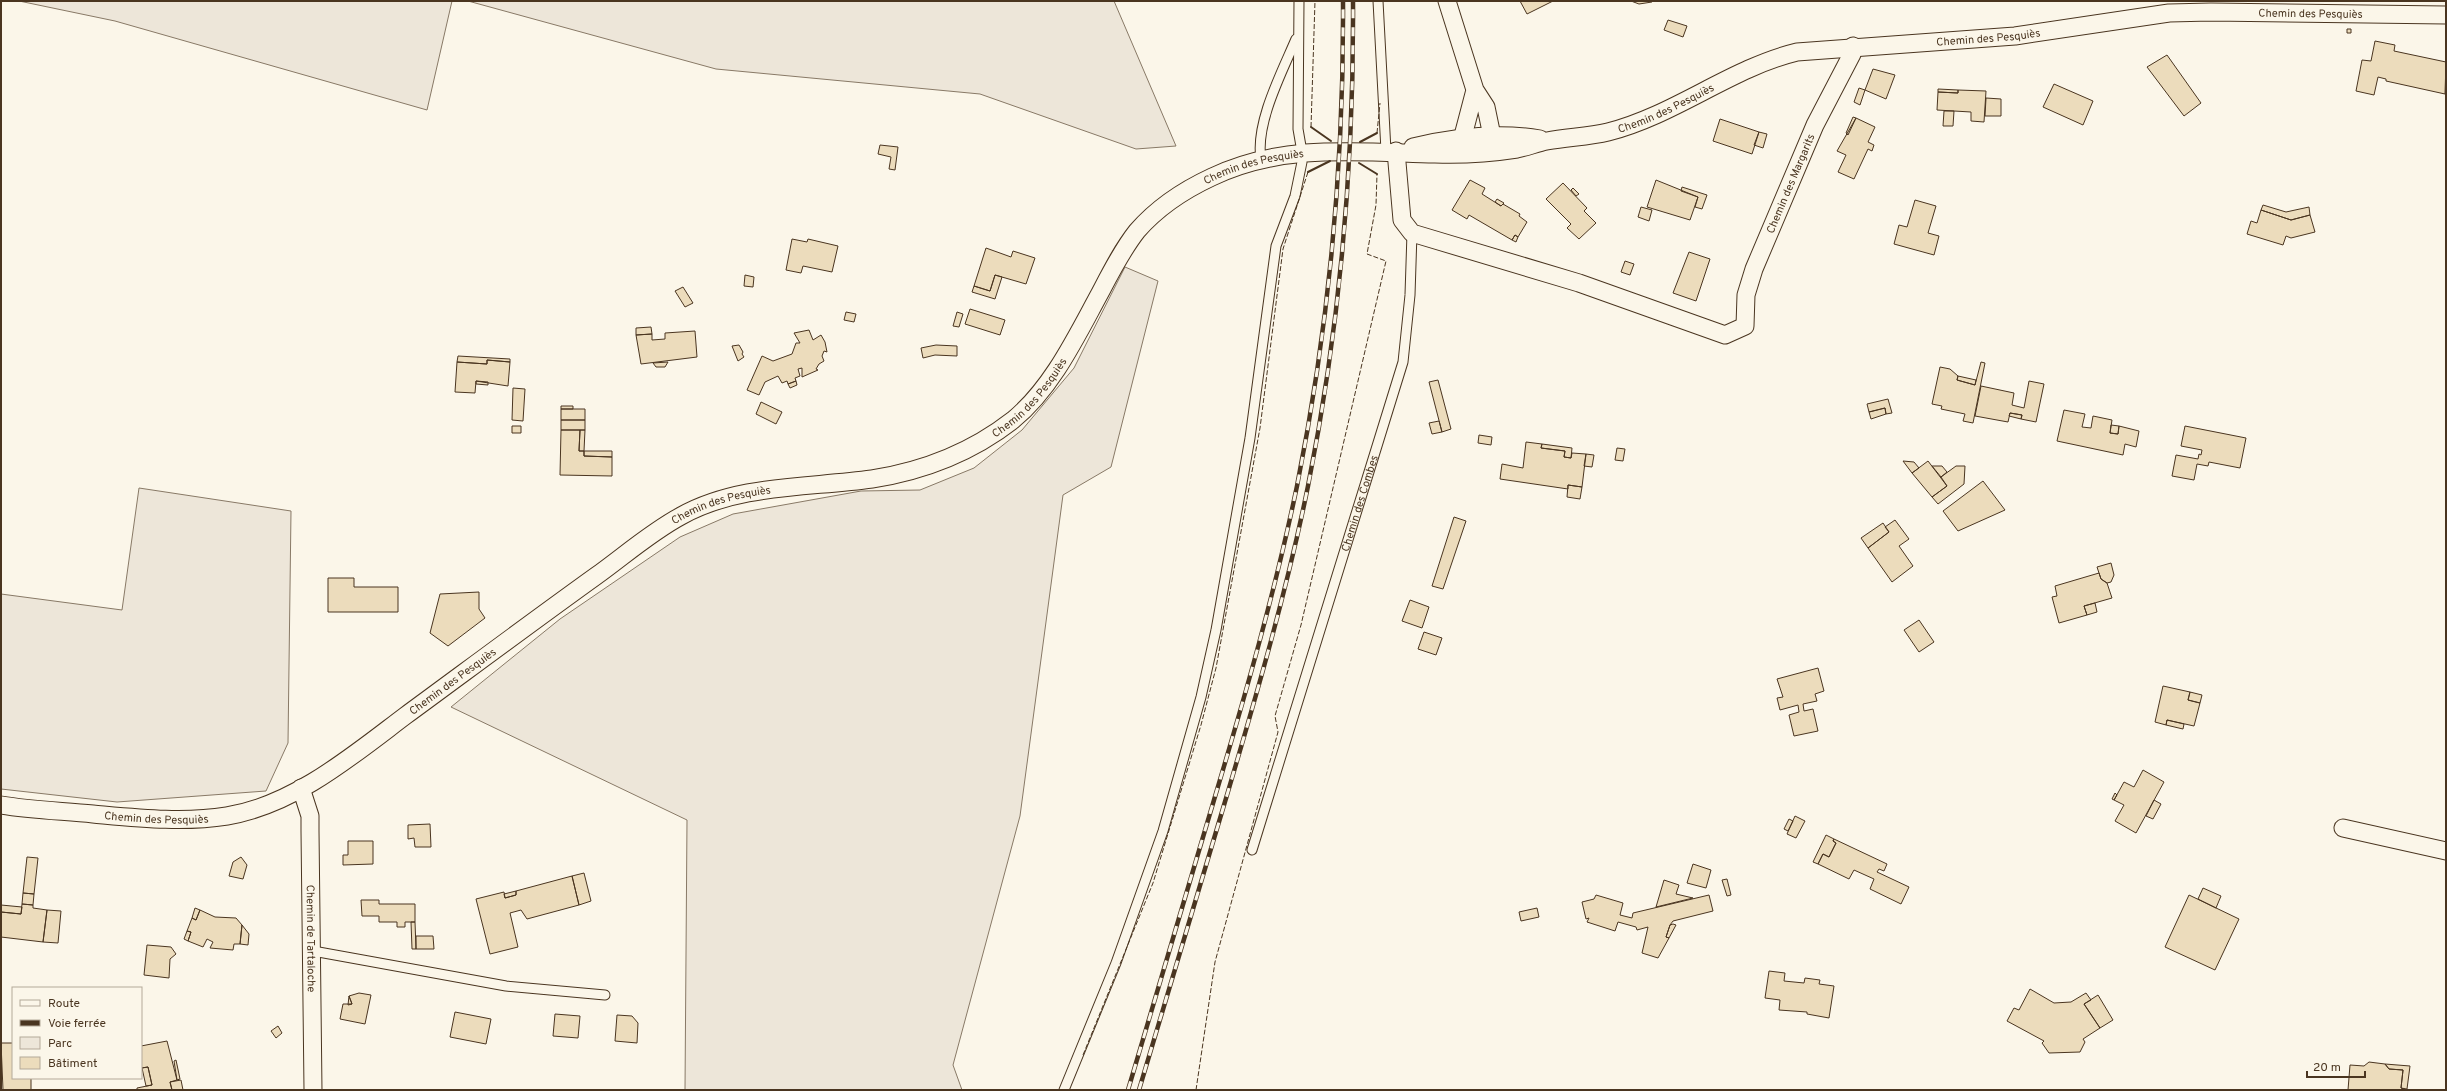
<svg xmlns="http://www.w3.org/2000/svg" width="2447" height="1091" viewBox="0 0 2447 1091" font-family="Overpass,sans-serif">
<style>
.green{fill:#ede6d9;stroke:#887966}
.building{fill:#ecdcbc;stroke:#4a3520}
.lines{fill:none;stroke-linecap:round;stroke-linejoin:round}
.lane-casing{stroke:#4a3520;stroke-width:11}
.street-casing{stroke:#4a3520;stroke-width:19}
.lane{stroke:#fbf6e9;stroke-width:9}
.street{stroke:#fbf6e9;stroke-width:17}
.rail-casing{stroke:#4a3520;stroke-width:4.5}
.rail{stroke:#fbf6e9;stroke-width:3;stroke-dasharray:9;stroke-linecap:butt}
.fence{stroke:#4a3520;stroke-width:1;stroke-dasharray:5 2;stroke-linecap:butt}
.wall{stroke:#4a3520;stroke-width:2}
.labels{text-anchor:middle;stroke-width:3;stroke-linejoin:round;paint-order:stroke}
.street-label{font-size:11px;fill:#4a3520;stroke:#fbf6e9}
</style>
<rect width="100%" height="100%" fill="#fbf6e9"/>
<path class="green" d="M19 1H452L427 110 115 21Z
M468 1H1114L1176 146 1136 149 980 94 716 69Z
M1125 267 1158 281 1111 467 1063 495 1020 816 953 1065 962 1090H685L687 820 451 707 560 619 680 537 733 514 861 491 920 490 974 468 1022 430 1074 368Z
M139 488 291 511 288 743 266 791 117 802 1 789V594L122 610Z"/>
<path class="building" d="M1520 1H1553L1527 14Z
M1631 1H1652V2L1639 4Z
M1668 20 1687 26 1683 37 1664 30Z
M2347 29H2351V33H2347Z
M2375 41 2395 45 2394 51 2446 62 2445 94 2386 81V79L2378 77 2374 95 2356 91 2362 60 2371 61Z
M2167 55 2201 103 2184 116 2147 67Z
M1873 69 1895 75 1886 99 1865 90Z
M2054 84 2093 101 2083 125 2043 107Z
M1859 88 1865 90 1860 105 1854 102Z
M1938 89 1958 90V93L1938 92Z
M1958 90 1986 91 1984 122 1971 121V112L1937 110 1938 92 1958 93Z
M1986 98 2001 99V116H1985Z
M1944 111H1954L1953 126H1943Z
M1853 117 1856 118 1848 135 1846 133Z
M1856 118 1875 127 1868 142 1874 145 1872 151 1868 149 1854 179 1838 172 1846 155 1837 151Z
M1720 119 1759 132 1752 154 1713 141Z
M1759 132 1767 134 1763 148 1754 145Z
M880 145 898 147 895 170 889 169 891 157 878 154Z
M1470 180 1485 188 1482 194 1501 206 1503 204 1520 214 1519 216 1527 222 1518 237 1515 235 1512 240 1469 215 1467 219 1452 210Z
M1656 180 1698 197 1690 220 1647 207Z
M1563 183 1587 208 1584 211 1596 223 1579 239 1567 228 1571 224 1546 199Z
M1682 187 1707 195 1702 209 1695 207 1698 197 1681 191Z
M1573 188 1579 194 1576 196 1571 190Z
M1497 199 1504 203 1501 206 1495 202Z
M1915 200 1936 206 1928 233 1939 236 1934 255 1894 244 1899 225 1907 227Z
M2263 205 2286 212 2309 207 2310 215 2291 220 2261 210Z
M1641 207 1652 210 1649 221 1638 217Z
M2261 210 2291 220 2310 215 2315 232 2291 238 2286 236 2283 245 2247 234 2251 221 2257 223Z
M1515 235 1518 237 1516 242 1512 240Z
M792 239 807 242 808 239 838 246 832 272 803 266 801 273 786 270Z
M986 248 1011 257 1013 251 1035 258 1026 284 995 275 990 291 974 286Z
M1689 252 1710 259 1696 301 1673 293Z
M1625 261 1634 264 1630 275 1621 272Z
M745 275 754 277 753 287 744 286Z
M995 275 1002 277 995 299 972 292 974 286 990 291Z
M683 287 693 303 685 307 675 291Z
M970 309 1005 320 1000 335 965 324Z
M846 312 856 314 854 322 844 320Z
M957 312 963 314 959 327 953 326Z
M651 327 652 334 636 335V328Z
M809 330 813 340 821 335 825 342 827 352 824 351 822 356 824 361 819 364 816 369 818 370 802 377V368L798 369 800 376 795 378 796 381 788 384 787 381 782 383 778 376 765 382 759 395 747 390 762 356 773 361 792 354 796 343H800L794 333Z
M695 331 697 357 641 364 636 335 652 334V340L665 339V333Z
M739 345 743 352 742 354 744 357 738 361 732 346Z
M936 345 957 346V356L935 355 923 358 921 348Z
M458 356 510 359V362L487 360V364L457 362Z
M487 360 510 362 508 386 476 381 475 393 455 392 457 362 487 364Z
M668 362 665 367H656L653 363Z
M1981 362 1985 363 1973 423 1963 421 1965 414 1941 409 1942 406 1932 404 1940 367 1950 369 1958 376 1957 380 1975 385Z
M1958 376 1976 380 1975 385 1957 380Z
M1438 380 1451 429 1442 432 1429 382Z
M476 381 488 382V385L476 384Z
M796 381 797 385 790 388 788 384Z
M2029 381 2044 384 2036 422 2021 419 2022 415 2010 413 2008 422 1975 416 1981 386 2014 393 2012 405 2024 408Z
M513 388 525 389 523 421 512 420Z
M1888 399 1892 413 1886 414 1885 408 1869 412 1867 404Z
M761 402 782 412 776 424 756 414Z
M561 406H573V409H561Z
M1885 408 1886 414 1871 419 1869 412Z
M561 409H585V420H561Z
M2064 410 2085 414 2082 427 2091 428 2093 416 2112 420 2110 433 2118 434 2119 426 2139 431 2136 447 2125 444 2123 455 2057 441Z
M2010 413 2022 415 2021 419 2009 416Z
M561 420H585V430H561Z
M1439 421 1442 432 1432 434 1429 423Z
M2111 425 2119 426 2118 434 2110 433Z
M512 426H521V433H512Z
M2185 426 2246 438 2240 468 2209 462 2208 466 2197 464 2194 480 2172 476 2176 455 2198 459 2199 454 2201 455 2202 450 2181 446Z
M561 430H580L579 451H584V456L612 457V476L560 475Z
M580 430H585L584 451H579Z
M1479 435 1492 437 1491 445 1478 443Z
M1526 442 1542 444 1541 448 1565 451 1564 457 1571 458 1572 453 1586 454 1582 487 1568 485V489L1500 479 1502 464 1523 468Z
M1542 444 1572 448 1571 458 1564 457 1565 451 1541 448Z
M1617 448 1625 449 1623 461 1615 460Z
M584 451H612V457L584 456Z
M1586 454 1594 455 1592 467 1584 466Z
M1903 461 1914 462 1919 468 1912 473Z
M1928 461 1947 486 1932 497 1912 473Z
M1932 466H1942L1947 472 1941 477Z
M1956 466H1965L1964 484 1938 504 1932 497 1947 486 1941 477Z
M1983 481 2005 510 1958 531 1943 511Z
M1568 485 1582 487 1580 499 1567 497Z
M1454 517 1466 521 1443 589 1432 586Z
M1895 520 1909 539 1899 546 1913 566 1892 582 1868 548 1889 532 1885 527Z
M1883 523 1889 532 1868 548 1861 538Z
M2111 563 2114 575 2111 582 2107 583 2101 579 2097 567Z
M2099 573 2101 579 2107 583 2112 598 2084 606 2087 615 2059 623 2052 597 2057 596 2055 586Z
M328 578H354V587H398V612H328Z
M479 592V609L485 618 448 646 430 633 440 594Z
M1410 600 1429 607 1422 628 1402 621Z
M2095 603 2097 612 2087 615 2084 606Z
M1919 620 1934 642 1919 652 1904 630Z
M1424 632 1442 638 1436 655 1418 649Z
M1818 668 1824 691 1815 694 1817 701 1803 704 1804 711 1813 709 1818 731 1794 736 1789 715 1799 712 1798 705 1780 710 1777 698 1783 697 1777 679Z
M2163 686 2190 692 2188 700 2200 703 2194 726 2167 720 2166 725 2155 722Z
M2190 692 2202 695 2200 703 2188 700Z
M2167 720 2184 724 2183 729 2166 725Z
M2143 770 2164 782 2136 833 2115 821 2124 805 2114 800 2124 782 2134 787Z
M2115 793 2117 795 2114 800 2112 799Z
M2154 800 2161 804 2153 819 2146 816Z
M1795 816 1805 821 1796 838 1787 834Z
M1789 819 1793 821 1788 831 1784 829Z
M430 824 431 847H415L414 838 408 839V825Z
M1826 835 1834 839 1833 841 1836 843 1829 857 1823 854 1818 864 1813 862Z
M1834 839 1887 864 1884 871 1879 869 1877 872 1909 887 1901 904 1870 889 1874 879 1854 870 1849 879 1818 864 1823 854 1829 857 1836 843 1833 841Z
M348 841H373V864L343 865V855H348Z
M27 857 38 858 34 894 23 893Z
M241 857 247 865 243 879 229 876 233 862Z
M1693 864 1711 870 1706 888 1687 883Z
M584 873 591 901 579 905 572 876Z
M572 876 579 905 527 919 521 910 510 913 518 947 490 954 476 899 504 892 505 898 516 895V891Z
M1727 879 1731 895 1727 896 1722 880Z
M1664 880 1679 885 1676 894 1693 898 1656 907Z
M2203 888 2221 896 2216 908 2198 899Z
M516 891V895L505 898 504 894Z
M23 893 34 894 33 905 22 904Z
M1596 895 1623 903 1620 915 1632 918 1633 913 1709 895 1713 911 1673 921 1670 925 1666 937 1669 938 1658 958 1642 953 1648 927 1637 930 1636 927 1618 922 1615 931 1587 922 1589 918 1586 919 1582 902 1594 899Z
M2189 895 2239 919 2215 970 2165 947Z
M361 900H379V904H415V922H405V927H397V922H379V916H362Z
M22 904 33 905V908L47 910 43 942 1 937V912L21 914Z
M1 905 22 907 21 914 1 912Z
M195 908 200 910 196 920 192 918Z
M1537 908 1539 917 1521 921 1519 912Z
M47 910 61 911 58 943 43 942Z
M200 910 215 917 236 918 242 925 240 944H234L233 950 210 948 213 942 207 939 203 947 188 941 191 932 187 931 192 918 196 920Z
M411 922H415L416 949H412Z
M1673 924 1676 925 1669 938 1666 937 1670 925Z
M242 925 249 934 248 945 240 944Z
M187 931 191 932 188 941 184 939Z
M416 936H433L434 949H416Z
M147 945 171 947 176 954 170 959 169 978 144 975Z
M1769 971 1785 973 1784 981 1804 983 1805 978 1820 980 1819 984 1834 986 1829 1018 1807 1014V1012L1779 1010 1780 1000 1765 998Z
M2030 989 2054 1003 2071 1002 2086 993 2091 1000 2084 1004 2100 1028 2083 1039 2085 1042 2080 1052 2049 1053 2042 1043 2044 1041 2007 1021 2014 1008 2019 1010Z
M359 993 371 995 365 1024 340 1019 343 1004H352L349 996Z
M2098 995 2113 1020 2100 1028 2084 1004Z
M349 996 352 1004 348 1005Z
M455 1012 491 1019 486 1044 450 1037Z
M555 1014 580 1016 578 1038 553 1036Z
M617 1015 632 1016 638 1023 637 1043 615 1041Z
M278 1026 282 1033 276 1038 271 1031Z
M167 1041 177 1080 170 1082 172 1090H137V1088L152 1085 148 1067 141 1068V1046Z
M1 1043H13V1078H31V1090H3Z
M176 1060 180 1079 177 1080 174 1061Z
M2369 1062 2385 1064 2389 1069 2403 1070 2401 1088 2407 1090H2348L2350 1065 2364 1066Z
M2385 1064 2410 1066 2407 1089 2401 1088 2403 1070 2389 1069Z
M148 1067 152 1085 146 1086 142 1068Z
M181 1080 183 1090H172L170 1082Z"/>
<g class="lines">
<g class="lane-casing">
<g id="lane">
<path d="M1378 1 1386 151"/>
<path d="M1261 159C1255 123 1282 72 1296 39"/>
<path id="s1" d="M1252 850 1403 362 1410 295 1412 233"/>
<path d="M313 951 506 986 605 995"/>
<path d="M1064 1090 1116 963 1163 831 1201 697 1216 630 1250 438 1276 246 1295 196 1302 162V152L1298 129 1299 1"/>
</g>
</g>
<g class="street-casing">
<g id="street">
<path d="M1447 1 1475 90 1486 107 1492 136 1480 152 1465 138 1464 132 1475 90"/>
<path d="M1413 147C1454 137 1498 132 1540 139"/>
<path id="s2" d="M1396 151 1402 220 1412 233 1579 283 1725 335 1745 326 1746 295 1754 269 1815 125 1852 54 1853 46"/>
<path id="s3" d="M301 788 310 816V831L313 1090"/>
<path id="s4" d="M1 805C31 810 63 811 93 814 138 818 183 823 227 816 294 805 352 756 405 716 469 669 532 622 596 576 624 556 651 532 681 516 738 484 808 488 872 479 923 471 972 452 1013 420 1052 388 1076 337 1100 293 1111 272 1122 250 1137 231 1157 208 1184 190 1212 177 1282 143 1359 152 1435 154 1461 155 1491 153 1517 149 1527 147 1537 143 1547 141 1567 137 1588 137 1608 132 1675 115 1731 68 1797 52L2015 36 2169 13 2211 12 2446 15"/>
<path d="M2343 828 2446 851"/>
</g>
</g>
<use href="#lane" class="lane"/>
<use href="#street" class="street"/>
<g class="rail-casing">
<path id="rail" d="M1128 1090C1157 993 1185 897 1214 800 1245 696 1275 592 1297 486 1329 326 1344 164 1343 1
M1139 1090C1168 992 1198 893 1227 795 1257 693 1287 590 1308 486 1340 326 1354 164 1353 1"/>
</g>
<use href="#rail" class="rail"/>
<path class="fence" d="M1311 127 1315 1
M1377 133 1380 103
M1083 1055 1153 883 1201 725 1216 668 1260 428 1283 249 1308 172
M1196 1090 1215 962 1278 732 1275 716 1301 625 1386 261 1367 254 1376 205 1377 174"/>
<path class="wall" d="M1311 127 1331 141
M1360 142 1377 133
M1359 163 1377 174
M1308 172 1330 161"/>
</g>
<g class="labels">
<g class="street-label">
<text dy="4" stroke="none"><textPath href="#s4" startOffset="2568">Chemin des Pesquiès</textPath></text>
<text dy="4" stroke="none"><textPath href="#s4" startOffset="2244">Chemin des Pesquiès</textPath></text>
<text dy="4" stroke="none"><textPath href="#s4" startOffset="1909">Chemin des Pesquiès</textPath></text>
<text dy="4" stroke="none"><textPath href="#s4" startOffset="1488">Chemin des Pesquiès</textPath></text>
<text dy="4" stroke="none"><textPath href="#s2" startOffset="588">Chemin des Margarits</textPath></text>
<text dy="4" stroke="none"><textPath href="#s4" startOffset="1152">Chemin des Pesquiès</textPath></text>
<text dy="4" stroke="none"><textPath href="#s1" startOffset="363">Chemin des Combes</textPath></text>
<text dy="4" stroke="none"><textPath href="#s4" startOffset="816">Chemin des Pesquiès</textPath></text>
<text dy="4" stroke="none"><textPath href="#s4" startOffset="492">Chemin des Pesquiès</textPath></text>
<text dy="4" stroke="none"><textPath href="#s4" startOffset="156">Chemin des Pesquiès</textPath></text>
<text dy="4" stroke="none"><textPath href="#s3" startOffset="152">Chemin de Tartaloche</textPath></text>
</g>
</g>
<rect width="2447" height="1091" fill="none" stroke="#4a3520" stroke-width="4"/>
<rect x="12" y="987" width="130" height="92" fill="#fbf6e9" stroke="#b4a999"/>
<rect x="20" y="1000" width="20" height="6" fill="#fbf6e9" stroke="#b4a999"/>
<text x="48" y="1007" font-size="12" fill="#4a3520">Route</text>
<rect x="20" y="1020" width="20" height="6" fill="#4a3520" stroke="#b4a999"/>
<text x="48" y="1027" font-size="12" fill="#4a3520">Voie ferrée</text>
<rect x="20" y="1037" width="20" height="12" fill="#ede6d9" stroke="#b4a999"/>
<text x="48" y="1047" font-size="12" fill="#4a3520">Parc</text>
<rect x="20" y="1057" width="20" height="12" fill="#ecdcbc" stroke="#b4a999"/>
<text x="48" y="1067" font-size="12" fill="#4a3520">Bâtiment</text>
<path d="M2307 1071v6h58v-6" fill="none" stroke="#4a3520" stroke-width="2"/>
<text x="2313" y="1071" font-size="12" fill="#4a3520" stroke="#fbf6e9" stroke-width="3" paint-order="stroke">20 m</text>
</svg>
